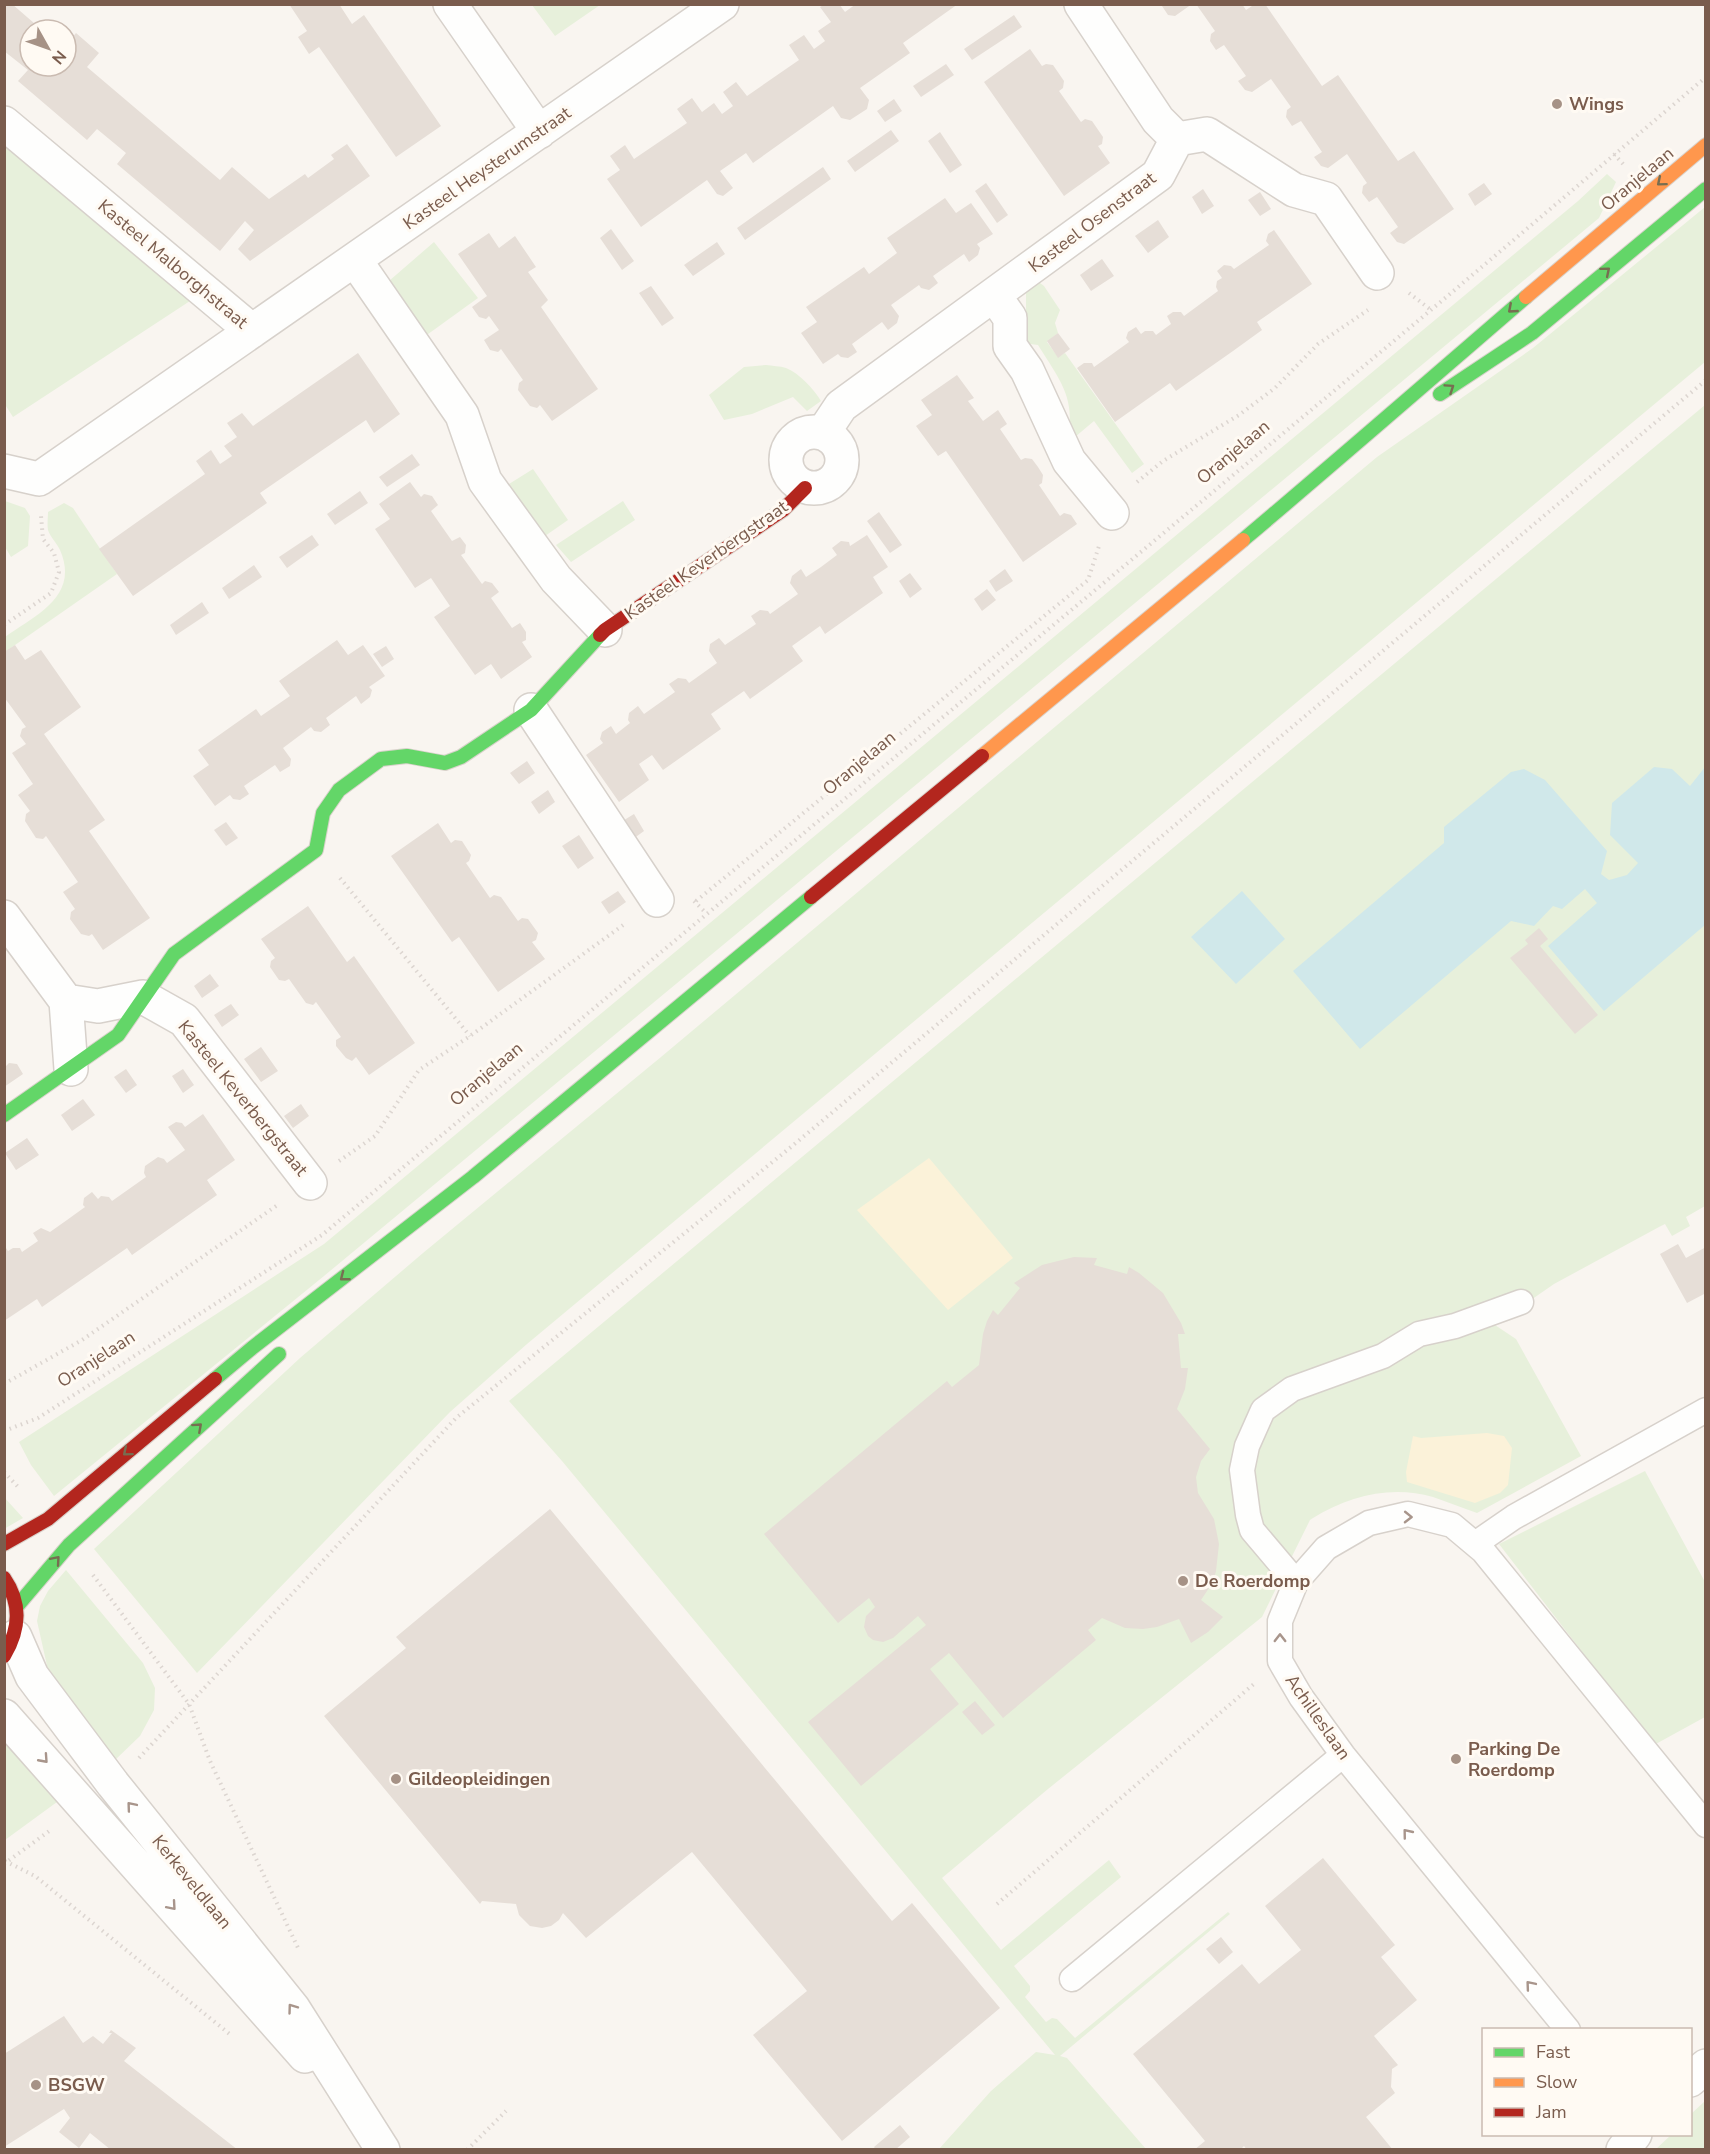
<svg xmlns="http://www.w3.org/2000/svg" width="1710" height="2154" viewBox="0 0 1710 2154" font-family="'Nunito Sans',sans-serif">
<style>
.green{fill:#e7f0db}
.sand{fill:#fbf2d9}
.water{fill:#d0e8ea}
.building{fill:#e6ded7}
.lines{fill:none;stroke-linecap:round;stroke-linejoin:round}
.lane-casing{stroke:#d7d1cb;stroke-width:27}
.street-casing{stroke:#d7d1cb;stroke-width:36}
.fast-casing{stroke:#d9d2cb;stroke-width:16}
.slow-casing{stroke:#d9d2cb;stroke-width:16}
.jam-casing{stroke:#d9d2cb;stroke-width:16}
.path{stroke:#dcd5d0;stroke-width:4;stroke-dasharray:1.5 4.5;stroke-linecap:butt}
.lane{stroke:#fefefd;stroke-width:24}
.street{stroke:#fefefd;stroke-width:33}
.fast{stroke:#63d668;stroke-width:14}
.slow{stroke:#ff974d;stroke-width:14}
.jam{stroke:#b3261e;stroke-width:14}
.oneway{stroke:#776e51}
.oneway2{stroke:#a8958b}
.poi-dot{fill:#a69286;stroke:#fffaf3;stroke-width:2}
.labels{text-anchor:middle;stroke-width:6;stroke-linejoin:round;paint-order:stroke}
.poi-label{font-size:18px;font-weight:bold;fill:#7a5c4d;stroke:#fffaf3;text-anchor:start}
.street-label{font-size:18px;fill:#7a5c4d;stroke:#fffaf3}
</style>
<rect width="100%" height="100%" fill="#f9f5f0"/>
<path class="green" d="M532 5H600L555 36Z
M5 146 190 301 13 417 4 403Z
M1607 174 1616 182 1599 218 324 1276 54 1496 31 1465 19 1442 324 1244 1578 201Z
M1705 207V362L527 1344 450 1412 197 1673 94 1549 300 1358 423 1253 661 1057 1377 457 1533 348Z
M434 242 478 298 424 337 389 281Z
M1036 280 1044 286 1060 310 1055 323 1058 333 1047 342 1058 357 1065 353 1144 464 1132 473 1094 421 1075 437 1069 428C1074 394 1055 373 1038 345L1023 343 1026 325V284Z
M766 365C772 366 780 366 786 368 800 374 813 388 821 401L807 411 793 397 752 414 724 420 709 395 744 367Z
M1705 405V1206L1686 1217 1690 1226 1672 1236 1665 1224 1659 1227 1554 1284 1495 1325 1516 1339 1581 1456 1477 1513C1462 1508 1448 1502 1433 1497 1391 1485 1349 1496 1313 1518L1310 1520 1262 1617 1048 1789 942 1878 1001 1950 1109 1860 1121 1877 1014 1966 1030 1986V1991L1025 1997 1046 2022 1052 2018 1057 2019 1075 2038 1228 1912 1230 1914 1060 2056 1067 2058 1146 2149H939L991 2091 1036 2052 1055 2055 562 1461 509 1401Z
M533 469 568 520 545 536 509 484Z
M5 501 25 508 30 516 28 546 11 557 5 547Z
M623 501 635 520 571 562 556 545Z
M64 503 73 508 117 574 5 652V637C36 615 80 596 60 550 57 543 50 537 48 530 47 525 48 517 48 512Z
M1645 1471 1705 1582V1717L1654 1745 1499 1544Z
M4 1497 23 1518 4 1529Z
M66 1570 143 1663 155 1688 154 1710 140 1736 114 1761 48 1670 37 1621 40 1606 48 1591Z
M4 1735 14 1743 57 1802 5 1840Z
M1705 2101V2149H1656L1671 2135 1690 2134 1691 2114Z"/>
<path class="sand" d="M929 1158 1013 1258 948 1310 857 1210Z
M1487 1433 1504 1436 1512 1448 1508 1485 1500 1493 1475 1503 1407 1482 1406 1472 1413 1436 1421 1438Z"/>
<path class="water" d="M1654 767 1672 769 1690 786 1705 767V925L1604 1011 1548 946 1597 903 1585 889 1562 909 1553 906 1534 926 1511 921 1360 1049 1293 971 1444 843V827L1511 772 1524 769 1545 780 1607 851 1601 874 1609 880 1627 875 1638 863 1610 835 1612 803Z
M1242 891 1285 939 1236 984 1191 937Z"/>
<path class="building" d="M4 4H12L42 30H30V66H66V45L76 33 99 53 87 67 220 180 232 167 269 199 305 174 308 178 334 159 331 155 347 144 370 176 250 261 238 249 254 230 245 221 220 251 117 164 126 153 97 129 87 140 18 81 28 70 4 51Z
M289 4H339L352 24 364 15 441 126 396 157 319 47 309 54 298 37 307 31Z
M825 4H839L845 12 856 4H958L903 43 910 53 860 88 869 100 867 109 850 120 841 118 833 106 753 163 746 153 720 171 733 188 723 196 717 194 707 180 641 227 607 179 620 170 610 156 625 145 634 159 687 123 677 109 692 98 702 112 714 103 722 114 733 106 723 92 736 82 747 96 799 60 789 45 804 35 814 49 825 41 818 31 831 22 820 7Z
M1164 4H1192L1175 16 1168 15 1162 6Z
M1196 4H1242L1246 10 1255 4H1265L1322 86 1338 75 1398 161 1414 151 1454 209 1404 244 1397 242 1390 233 1398 227 1377 197 1369 202 1362 193 1363 186 1367 183 1347 154 1328 168 1321 166 1314 157 1322 152 1301 121 1292 126 1286 117 1287 110 1291 107 1271 79 1252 92 1245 90 1238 81 1246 76 1224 45 1216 50 1210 41 1211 34 1215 31Z
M1014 15 1022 27 972 60 964 49Z
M1030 49 1042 66 1046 64 1053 65 1064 81 1063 88 1059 91 1081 122 1085 119 1092 121 1103 137 1102 144 1098 146 1110 163 1064 196 984 82Z
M946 64 954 75 921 97 913 86Z
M894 99 902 111 885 122 877 111Z
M891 130 899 141 855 172 847 161Z
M940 132 962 165 950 173 928 141Z
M823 167 831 179 745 240 737 228Z
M986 183 1008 215 997 223 975 191Z
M1484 183 1492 194 1475 206 1468 194Z
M1203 189 1214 206 1202 214 1192 197Z
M1260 192 1271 209 1260 216 1248 200Z
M945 198 956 213 971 203 993 234 977 244 980 248 978 255 969 262 964 254 933 276 938 283 929 290 921 288 919 285 891 305 899 316 897 323 888 330 882 322 852 344 857 352 848 358 841 357 838 354 823 364 801 333 817 322 806 307 864 267 869 274 897 253 887 238Z
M1158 220 1169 237 1148 253 1135 236Z
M611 229 634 261 622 270 600 238Z
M1274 230 1312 284 1257 322 1262 330 1233 351 1176 391 1170 383 1115 422 1077 368 1084 363H1092L1094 367 1111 355 1129 342 1126 338 1128 332 1136 327 1141 334 1145 331H1153L1156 335 1171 324 1167 316 1173 312H1181L1184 316 1218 291 1216 287 1217 281 1222 278 1217 271 1224 265 1231 266 1234 269 1269 245 1266 241 1268 234Z
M489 233 499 248 515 236 536 267 528 272 548 300 541 307 598 389 552 421 540 405 537 408 530 406 518 390 519 383 523 380 501 349 498 352 490 350 484 340 499 330 489 316 486 319 479 317 472 307 487 296 458 254Z
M717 242 725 254 693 276 684 265Z
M1102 259 1114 276 1091 291 1080 275Z
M651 286 674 318 662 326 639 293Z
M1058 333 1070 349 1058 358 1047 341Z
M358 353 400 414 374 433 366 420 260 493 267 503 133 596 99 549 205 474 196 461 211 450 220 464 232 456 224 446 237 437 227 423 242 413 253 426Z
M957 375 974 398 968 401 983 421 998 410 1007 424 1000 429 1011 445 1021 460 1025 458 1032 459 1038 467 1043 475 1042 483 1039 485 1060 516 1064 513 1071 515 1077 524 1023 562 946 451 938 456 916 426 932 415 921 400Z
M412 454 420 465 387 487 379 477Z
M410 482 421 497 424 494 432 496 438 505 431 511 452 541 460 537 466 545 465 553 461 555 482 584 485 581 492 583 499 592 491 598 512 628 520 623 526 632V640L522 642 532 657 501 679 491 664 475 675 434 617 450 606 431 578 415 588 375 529 390 519 379 504Z
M360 491 368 503 335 525 327 514Z
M879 512 902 545 890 553 867 521Z
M312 535 319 545 287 568 279 557Z
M867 535 888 567 873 577 883 593 825 634 820 626 792 646 803 661 750 699 744 691 711 714 721 729 663 770 652 755 639 764 649 780 619 802 586 755 603 743 600 739 602 732 611 726 616 734 630 723 628 720 629 713 638 706 644 714 675 692 669 684 678 678 686 679 689 683 717 663 709 651 710 644 719 638 725 645 756 624 751 616 760 610 768 611 770 614 798 594 790 583 792 576 801 569 806 577 821 567 837 555 832 548 841 541 849 542 850 546Z
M254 565 262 577 229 599 222 588Z
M1005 569 1013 581 996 592 989 581Z
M910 573 922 589 910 598 899 581Z
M987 589 996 600 982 611 974 599Z
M202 602 209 613 176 635 170 625Z
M337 640 348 655 363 645 385 676 369 687 372 690 370 697 361 704 356 696 326 718 330 725 321 732 314 731 311 727 283 748 291 759 290 766 280 772 275 765 244 786 249 794 240 800 233 799 230 795 215 806 193 776 209 765 198 750 256 709 261 716 290 696 279 681Z
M15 645 25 660 41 650 81 707 44 734 105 820 89 831 150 918 103 950 92 934 89 936 81 934 70 919 71 912 75 909 63 892 78 882 46 836 43 839 36 838 25 821 26 814 30 811 18 795 33 784 12 753 26 744 20 736 22 729 26 727 4 697V652Z
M386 646 394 659 382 667 373 654Z
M527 761 535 773 519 784 510 773Z
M548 790 555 802 539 814 531 802Z
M634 814 644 831 633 839 621 822Z
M226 822 238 838 226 846 214 830Z
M438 823 451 843 455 840 462 841 471 855 469 861 466 863 490 898 494 895 501 897 518 921 522 918 528 919 538 933 536 940 532 942 545 959 498 992 459 937 452 942 391 856Z
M579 835 594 858 578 869 562 846Z
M618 891 626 902 609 914 601 902Z
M308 906 347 962 354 956 415 1043 369 1075 356 1057 352 1061 346 1058 336 1046V1040L341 1037 316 1002 313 1005 306 1003 289 979 285 981 279 980 270 967 271 961 275 958 261 939Z
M1539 928 1548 939 1540 946 1598 1015 1575 1034 1510 958 1528 944 1525 940Z
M210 974 219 986 202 998 194 986Z
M231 1004 239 1015 222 1027 214 1015Z
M261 1047 278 1071 261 1082 244 1059Z
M9 1063 17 1064 23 1074 4 1087V1064L6 1066Z
M126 1069 137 1085 126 1093 114 1077Z
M183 1069 194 1085 183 1093 172 1076Z
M83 1099 95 1115 72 1131 61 1115Z
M301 1104 309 1116 293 1128 284 1116Z
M203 1114 235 1160 207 1180 217 1195 132 1255 127 1248 42 1307 37 1299 4 1321V1245L8 1251 13 1248H20L22 1252 38 1241 33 1233 41 1228 50 1232 67 1220 85 1207 83 1205 84 1198 92 1192 98 1199 101 1196 109 1197 112 1201 146 1177 144 1173 145 1166 158 1157 164 1159 167 1163 185 1150 168 1127 176 1122 182 1123 185 1127Z
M27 1138 39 1155 16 1170 5 1153Z
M1678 1244 1686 1258 1706 1247V1293L1687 1303 1660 1254Z
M1074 1257 1097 1258 1094 1265 1127 1274 1129 1267 1139 1273 1163 1293 1181 1323 1185 1334H1178L1181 1368H1188L1185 1389 1177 1409 1210 1449 1201 1461 1196 1477 1198 1493 1214 1519 1219 1544 1216 1571 1213 1582 1201 1600 1223 1617 1208 1632 1191 1643 1179 1619 1157 1627 1143 1629 1125 1628 1102 1618 1088 1630 1096 1640 1003 1718 949 1653 930 1669 959 1704 861 1786 808 1722 926 1625 918 1616 893 1638 883 1642 873 1640 868 1636 864 1627 866 1616 875 1607 869 1598 838 1623 764 1534 947 1381 952 1387 979 1365 983 1334 987 1321 993 1310 998 1315 1020 1288 1014 1283 1042 1265Z
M550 1509 892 1921 912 1903 1000 2008 842 2141 753 2035 807 1991 692 1852 586 1938 563 1913 559 1920 551 1926 542 1928 530 1926 519 1915 516 1904 482 1901 480 1904 324 1716 406 1648 396 1637Z
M975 1701 995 1725 982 1735 962 1712Z
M1323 1858 1395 1945 1381 1957 1417 2000 1374 2036 1398 2065 1392 2069 1391 2087 1395 2093 1366 2117 1393 2150H1247L1244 2146 1240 2150H1194L1205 2141 1133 2054 1242 1964 1259 1984 1301 1950 1265 1906Z
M1221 1937 1233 1952 1219 1964 1206 1949Z
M64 2016 83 2043 93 2036 103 2044 112 2033H109L111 2030 136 2048 124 2061 238 2150H111L90 2133 79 2148 59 2132 70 2118 64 2109 4 2147V2054Z
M900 2125 910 2137 895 2150H876L874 2147Z"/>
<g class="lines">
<g class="lane-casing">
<path id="lane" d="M1475 1544 1514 1517 1706 1410
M1296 1582 1252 1530 1248 1515 1242 1470 1247 1446 1263 1410 1292 1389 1383 1356 1419 1334 1455 1326 1521 1302
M1072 1979 1343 1755
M1568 2030 1343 1755 1301 1697 1280 1661V1621L1296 1582 1326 1548 1369 1523 1408 1514 1452 1525 1483 1551 1706 1825"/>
</g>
<g class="street-casing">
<path id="street" d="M450 4 539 132
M4 123 252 331
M1177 139 1207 134 1294 190 1326 199 1377 273
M355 260 462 415 485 481 556 579 605 630
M994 295 1010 318V346L1027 370 1069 461 1112 513
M786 460a28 28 0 1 1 56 0a28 28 0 1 1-56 0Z
M823 433 841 406 1158 175 1177 139 1158 120 1081 4
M4 471 39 479 722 4
M531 710 657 900
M4 917 66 1001 98 1006 143 997 184 1020 310 1183
M66 1001 71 1069
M15 1637 32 1676 113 1784 293 2008 383 2150
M4 1716 305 2056
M1690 2080 1706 2066
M1623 2150 1635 2134"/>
</g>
<g class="fast-casing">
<path id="fast" d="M1440 394 1532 333 1706 189
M1243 540C1338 460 1432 378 1526 297
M4 1115 118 1035 174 954 316 850 323 813 339 790 381 759 407 756 445 763 461 757 531 710 600 635
M215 1379 252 1348 473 1177 811 897
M18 1605 69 1545 279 1354"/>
</g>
<g class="slow-casing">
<path id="slow" d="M1526 297 1706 145
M982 756 1243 540"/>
</g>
<g class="jam-casing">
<path id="jam" d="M600 635 605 630 783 510 805 488
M811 897 982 756
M4 1544 48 1519 215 1379
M4 1578C22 1604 20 1629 4 1656"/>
</g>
<path class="path" d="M1614 154 1624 165
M1409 293 1431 310
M1137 482 1163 461 1239 415 1275 388 1318 344 1368 310
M4 625 51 593 59 572 54 553 43 539 41 516
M340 878 470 1036
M694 901 706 913
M696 901 1088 580 1099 546
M339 1161 375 1136 419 1070 470 1036 626 923
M4 1384 82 1340 279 1204
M4 1431 38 1418 322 1235 1431 310 1706 77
M4 1472 20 1489
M93 1575 189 1704 210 1761 299 1950
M139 1758 456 1418 791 1147 1706 380
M5 1861 35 1876 232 2036
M4 1864 52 1829
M997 1904 1255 1683
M467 2150 506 2111"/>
<use href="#lane" class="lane"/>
<use href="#street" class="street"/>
<use href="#fast" class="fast"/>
<use href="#slow" class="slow"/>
<use href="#jam" class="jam"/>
</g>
<defs><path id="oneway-chevron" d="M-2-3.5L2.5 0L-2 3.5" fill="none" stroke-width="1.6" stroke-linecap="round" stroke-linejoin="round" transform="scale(1.5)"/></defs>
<g class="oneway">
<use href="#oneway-chevron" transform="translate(1661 182) rotate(140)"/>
<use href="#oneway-chevron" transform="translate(1606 271) rotate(-40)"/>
<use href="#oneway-chevron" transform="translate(1512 309) rotate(139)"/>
<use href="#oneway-chevron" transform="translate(1450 388) rotate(-34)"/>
<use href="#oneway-chevron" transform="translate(344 1277) rotate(142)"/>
<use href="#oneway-chevron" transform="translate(198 1427) rotate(-42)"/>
<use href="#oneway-chevron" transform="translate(127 1452) rotate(140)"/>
<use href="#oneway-chevron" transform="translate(56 1560) rotate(-49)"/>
</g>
<g class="oneway2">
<use href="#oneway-chevron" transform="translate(1408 1517) rotate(1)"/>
<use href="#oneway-chevron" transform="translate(1280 1638) rotate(-90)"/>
<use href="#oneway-chevron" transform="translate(44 1759) rotate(48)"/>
<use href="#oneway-chevron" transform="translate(131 1806) rotate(-130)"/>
<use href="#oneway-chevron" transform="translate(1407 1833) rotate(-129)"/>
<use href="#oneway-chevron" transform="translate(172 1906) rotate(49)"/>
<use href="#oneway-chevron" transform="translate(1530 1985) rotate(-130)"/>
<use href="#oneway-chevron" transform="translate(292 2008) rotate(-126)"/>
</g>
<g class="poi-dot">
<circle cx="1557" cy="104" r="6"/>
<circle cx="1183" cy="1581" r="6"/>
<circle cx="1456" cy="1759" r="6"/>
<circle cx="396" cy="1779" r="6"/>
<circle cx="36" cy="2085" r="6"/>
</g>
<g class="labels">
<g class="poi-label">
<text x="1569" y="110">Wings</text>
<text x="1195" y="1587">De Roerdomp</text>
<text x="1468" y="1755">Parking De<tspan x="1468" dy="21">Roerdomp</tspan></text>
<text x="408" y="1785">Gildeopleidingen</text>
<text x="48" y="2091">BSGW</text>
</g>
<g class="street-label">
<text transform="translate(487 168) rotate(-35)" y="6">Kasteel Heysterumstraat</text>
<text transform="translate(1637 179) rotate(-40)" y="6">Oranjelaan</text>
<text transform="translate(1092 222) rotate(-37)" y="6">Kasteel Osenstraat</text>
<text transform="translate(173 264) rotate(40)" y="6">Kasteel Malborghstraat</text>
<text transform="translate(1233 452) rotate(-40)" y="6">Oranjelaan</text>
<text transform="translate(706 560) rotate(-35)" y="6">Kasteel Keverbergstraat</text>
<text transform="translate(859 763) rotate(-40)" y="6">Oranjelaan</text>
<text transform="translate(486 1074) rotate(-40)" y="6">Oranjelaan</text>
<text transform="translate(243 1098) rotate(51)" y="6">Kasteel Keverbergstraat</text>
<text transform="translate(96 1359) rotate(-33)" y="6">Oranjelaan</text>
<text transform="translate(1318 1717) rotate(55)" y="6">Achilleslaan</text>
<text transform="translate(192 1882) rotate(51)" y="6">Kerkeveldlaan</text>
</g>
</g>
<rect width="1710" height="2154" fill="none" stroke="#7a5c4d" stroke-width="12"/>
<rect x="1482" y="2028" width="210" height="108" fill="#fffaf3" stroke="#cabbb1" stroke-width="1.5"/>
<rect x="1494" y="2048" width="30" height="9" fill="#63d668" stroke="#cabbb1" stroke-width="1.5"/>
<text x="1536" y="2058" font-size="18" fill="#7a5c4d">Fast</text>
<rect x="1494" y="2078" width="30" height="9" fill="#ff974d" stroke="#cabbb1" stroke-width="1.5"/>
<text x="1536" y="2088" font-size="18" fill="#7a5c4d">Slow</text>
<rect x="1494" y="2108" width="30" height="9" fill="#b3261e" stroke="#cabbb1" stroke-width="1.5"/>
<text x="1536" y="2118" font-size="18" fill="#7a5c4d">Jam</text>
<g transform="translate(48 48) rotate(130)"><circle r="28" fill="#fffaf3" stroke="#cabbb1" stroke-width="1.5"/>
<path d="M0-4.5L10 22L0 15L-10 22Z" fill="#a69286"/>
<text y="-9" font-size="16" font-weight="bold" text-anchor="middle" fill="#7a5c4d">N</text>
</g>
</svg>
